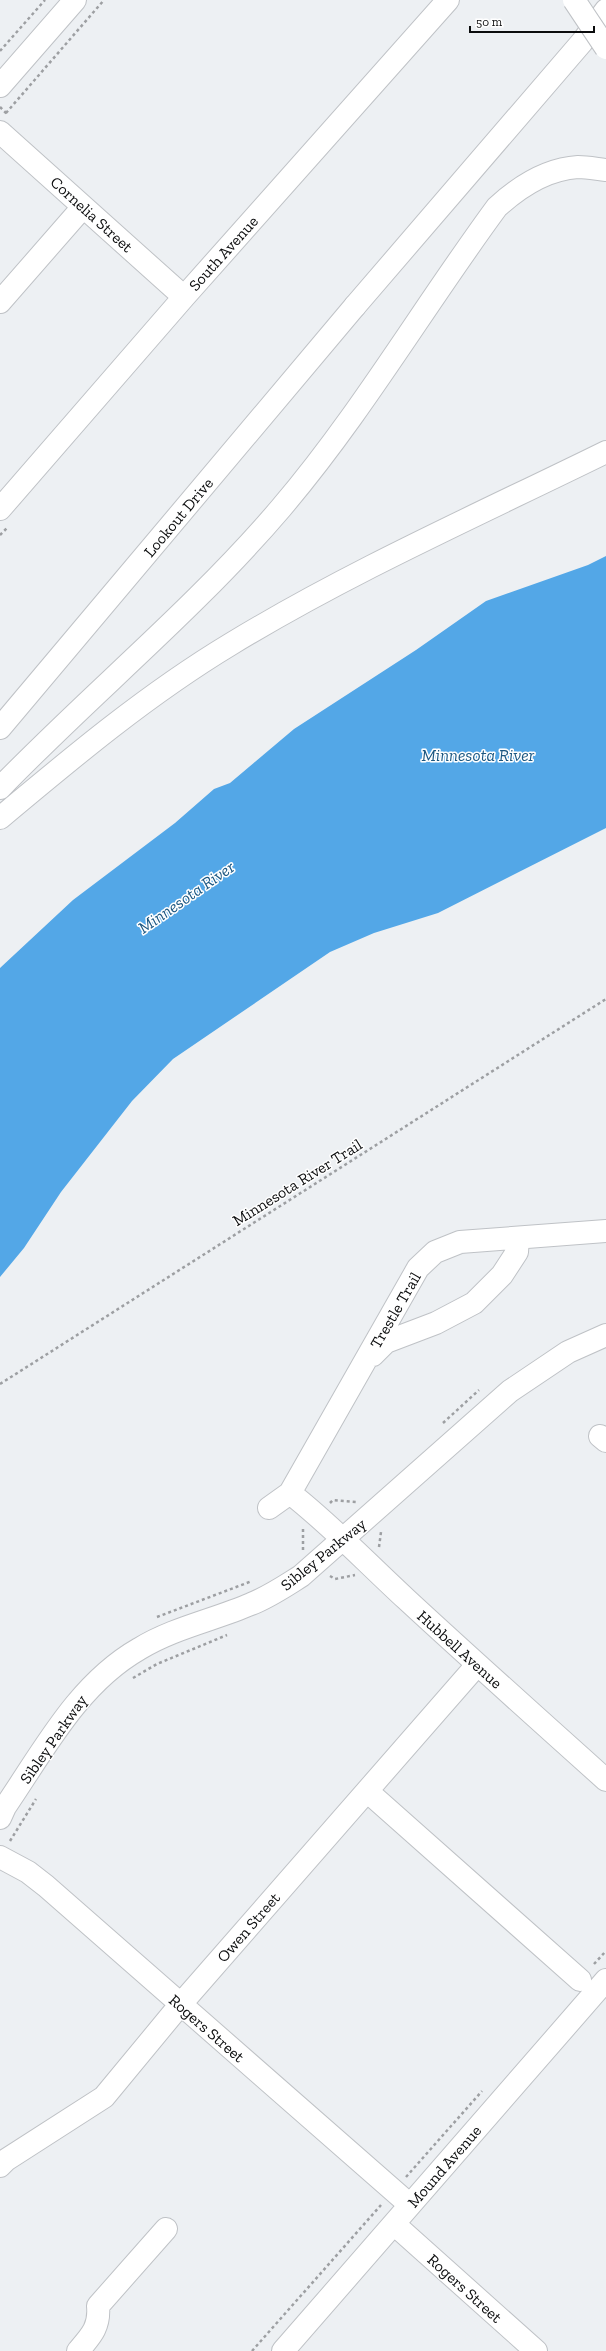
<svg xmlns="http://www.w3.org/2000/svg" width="606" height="2351" viewBox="0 0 606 2351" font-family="'Zilla Slab',serif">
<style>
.water{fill:#53a7e7}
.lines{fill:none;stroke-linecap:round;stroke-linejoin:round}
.minor-casing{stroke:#bfc2c6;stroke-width:24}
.major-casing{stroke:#bfc2c6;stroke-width:24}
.highway-casing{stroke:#bfc2c6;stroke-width:24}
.path{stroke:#9d9fa2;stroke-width:2.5;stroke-dasharray:3 3;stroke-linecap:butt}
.minor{stroke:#fff;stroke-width:22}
.major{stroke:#fff;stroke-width:22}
.highway{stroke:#fff;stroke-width:22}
.highway-bridge-casing{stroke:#bfc2c6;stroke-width:24;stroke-linecap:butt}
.highway-bridge{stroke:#fff;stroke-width:22}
.labels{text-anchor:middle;stroke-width:3;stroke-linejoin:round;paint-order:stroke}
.street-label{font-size:16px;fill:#0b0c0d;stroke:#fff}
.water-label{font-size:17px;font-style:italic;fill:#1b5782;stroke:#fff}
</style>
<rect width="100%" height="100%" fill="#edf0f3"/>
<path class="water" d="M606 556V828L438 913 374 933 330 952 173 1059 132 1101 61 1192 24 1248 0 1277V968L73 900 175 823 214 789 230 783 294 729 416 650 486 601 588 565Z"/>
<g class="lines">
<g class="minor-casing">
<path id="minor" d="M0 86 75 0
M0 132 184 297
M0 302 83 207
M0 509 184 297 448 0
M373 1355 386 1342 436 1323 474 1303 502 1275 517 1252 518 1238
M600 1436 606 1441
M290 1493C331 1525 368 1564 406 1599 472 1660 539 1720 606 1780
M269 1508 290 1493 418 1268 435 1252 460 1242 606 1231
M367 1791 580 1980
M0 1818 5 1807C44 1750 78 1684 139 1649 173 1628 214 1620 251 1604 269 1597 285 1586 301 1576L510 1391 568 1352 606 1335
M0 1857 28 1872 46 1886 410 2205
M0 2166 6 2160 104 2097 180 2005 477 1665
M394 2224 536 2351
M78 2351C91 2336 100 2327 98 2306L166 2229
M283 2351 606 1980"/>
</g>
<g class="major-casing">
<path id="major" d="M0 728 355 306"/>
</g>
<g class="highway-casing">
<path id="highway" d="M355 306 582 42 606 10
M0 788C92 693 195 609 281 508 361 414 424 306 497 207 520 186 546 169 578 167 587 167 597 169 606 170
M0 818C74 756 148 694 231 644 351 571 480 514 606 452"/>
</g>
<path class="path" d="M0 51 45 0
M0 107 7 114
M6 113 104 0
M0 535 8 527
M0 1384 606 999
M443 1423 479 1390
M330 1503 333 1500 357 1502
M379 1547 381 1532
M303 1550V1529
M330 1576 335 1579 355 1575
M157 1617 252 1581
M133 1678 157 1664 227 1635
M10 1841 36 1799
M594 1964 606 1951
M406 2177 482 2091
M252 2351 381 2205"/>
<use href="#minor" class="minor"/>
<use href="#major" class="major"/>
<use href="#highway" class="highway"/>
<g class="highway-bridge-casing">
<path id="highway-bridge" d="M574 0 606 48"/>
</g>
<use href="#highway-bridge" class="highway-bridge"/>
</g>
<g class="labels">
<g class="street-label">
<text transform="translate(92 214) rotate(42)" y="6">Cornelia Street</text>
<text transform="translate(223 253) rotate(-48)" y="6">South Avenue</text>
<text transform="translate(178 517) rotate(-50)" y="6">Lookout Drive</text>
<text transform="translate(297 1182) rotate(-32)" y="6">Minnesota River Trail</text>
<text transform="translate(395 1310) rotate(-60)" y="6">Trestle Trail</text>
<text transform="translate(323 1554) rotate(-39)" y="6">Sibley Parkway</text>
<text transform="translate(460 1649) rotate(42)" y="6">Hubbell Avenue</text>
<text transform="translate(53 1739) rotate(-55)" y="6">Sibley Parkway</text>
<text transform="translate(248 1927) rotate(-49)" y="6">Owen Street</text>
<text transform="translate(207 2028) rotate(41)" y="6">Rogers Street</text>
<text transform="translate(444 2166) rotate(-49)" y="6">Mound Avenue</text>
<text transform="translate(465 2288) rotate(42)" y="6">Rogers Street</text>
</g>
<g class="water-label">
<text x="478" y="761">Minnesota River</text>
<text transform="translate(186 897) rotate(-35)" y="6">Minnesota River</text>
</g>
</g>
<path d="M470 26v6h124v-6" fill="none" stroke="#0b0c0d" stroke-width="2"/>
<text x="476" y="26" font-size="12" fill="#0b0c0d" stroke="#ffffff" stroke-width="3" paint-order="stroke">50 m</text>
</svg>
